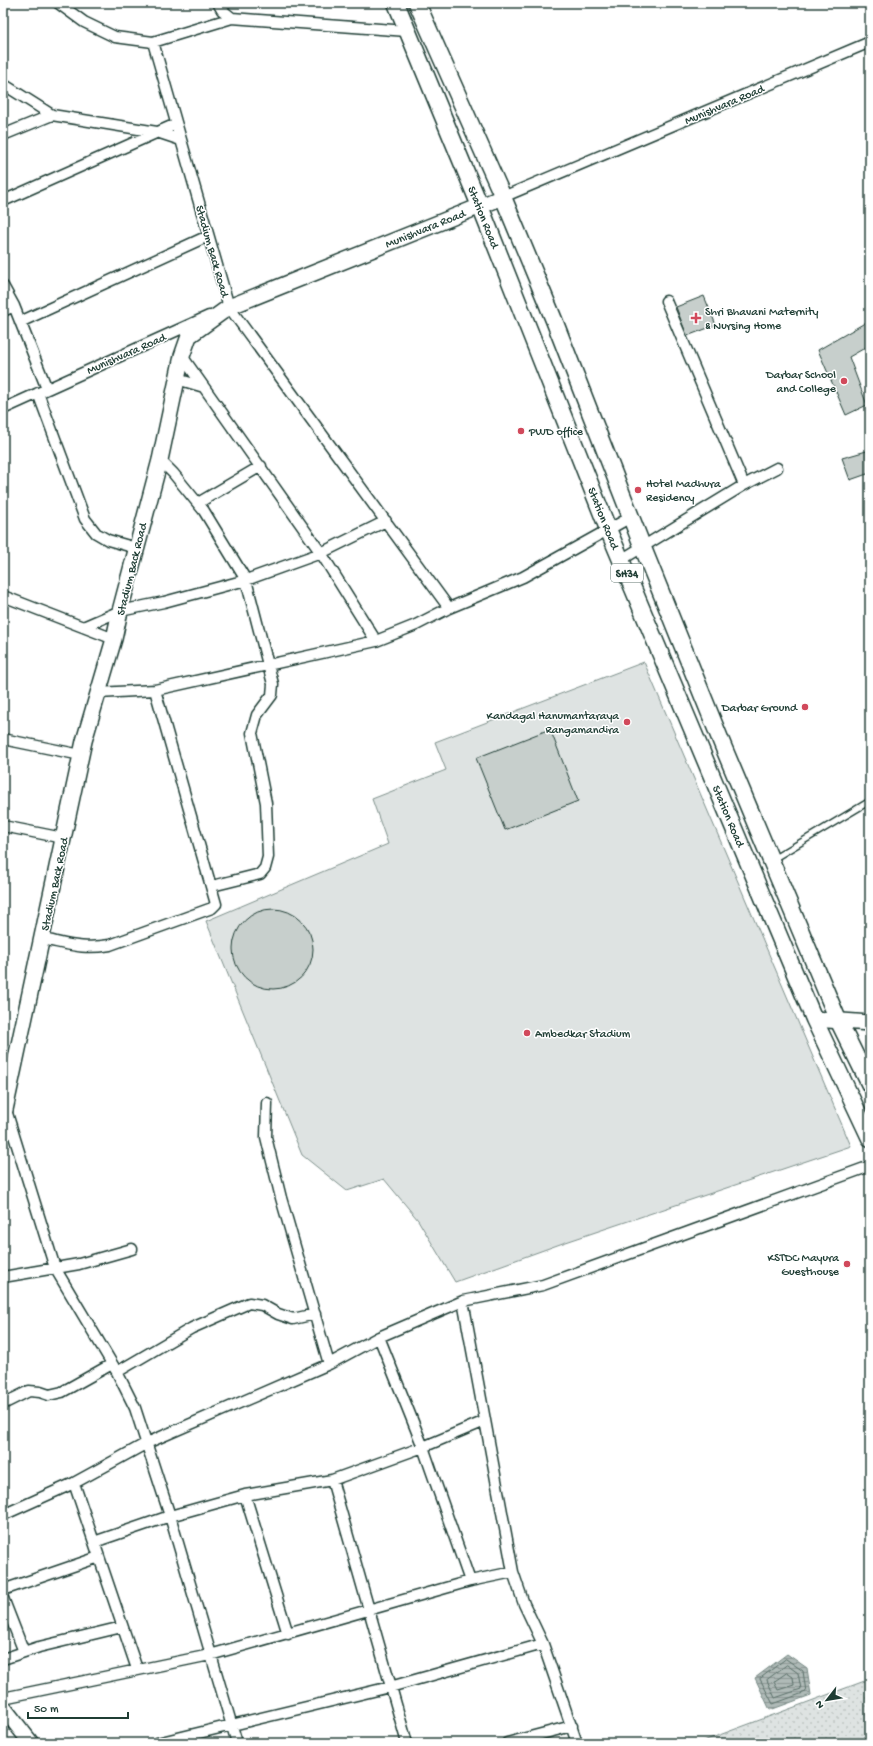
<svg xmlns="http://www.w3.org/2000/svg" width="873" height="1746" viewBox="0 0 873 1746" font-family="'Gochi Hand',sans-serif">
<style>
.grass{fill:#dee3e2;stroke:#7e908b}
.park{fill:url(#park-dots);stroke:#7e908b}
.water{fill:url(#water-rules);stroke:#758883}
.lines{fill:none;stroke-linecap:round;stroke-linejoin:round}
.shore{stroke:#596f68;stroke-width:1}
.building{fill:#c7cfcc;stroke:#1f3d34}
.lane-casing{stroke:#1f3d34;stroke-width:8}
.street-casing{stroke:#1f3d34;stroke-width:13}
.secondary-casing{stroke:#1f3d34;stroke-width:18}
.primary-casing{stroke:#1f3d34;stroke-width:19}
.path{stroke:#1f3d34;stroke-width:2.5;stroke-dasharray:1 3;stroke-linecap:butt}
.lane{stroke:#fff;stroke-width:5}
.street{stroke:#fff;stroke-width:10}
.secondary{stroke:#fff;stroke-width:15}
.primary{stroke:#fff;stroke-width:16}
.poi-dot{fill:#d1495b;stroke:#fff;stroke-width:1.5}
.labels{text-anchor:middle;stroke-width:3;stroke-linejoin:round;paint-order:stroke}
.shield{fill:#fff;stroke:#627771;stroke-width:1}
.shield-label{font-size:11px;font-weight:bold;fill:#1f3d34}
.street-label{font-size:12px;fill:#1f3d34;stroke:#fff}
.poi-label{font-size:12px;fill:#1f3d34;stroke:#fff;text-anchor:start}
</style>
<defs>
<pattern id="park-dots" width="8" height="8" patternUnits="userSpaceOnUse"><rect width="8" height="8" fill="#dee3e2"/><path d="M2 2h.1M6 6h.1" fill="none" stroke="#bec4c2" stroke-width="1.8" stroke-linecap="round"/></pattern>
<pattern id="water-rules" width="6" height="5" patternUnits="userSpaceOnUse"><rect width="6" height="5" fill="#afbab7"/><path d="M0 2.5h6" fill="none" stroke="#8e9896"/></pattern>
</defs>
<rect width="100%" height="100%" fill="#fff"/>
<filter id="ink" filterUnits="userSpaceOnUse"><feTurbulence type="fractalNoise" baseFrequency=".025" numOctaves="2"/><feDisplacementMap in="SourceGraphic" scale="8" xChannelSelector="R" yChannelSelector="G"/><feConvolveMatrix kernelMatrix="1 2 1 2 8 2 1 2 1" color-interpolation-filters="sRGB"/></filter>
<g filter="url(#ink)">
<path class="grass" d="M644 662 851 1146 563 1243 455 1282 418 1220 384 1179 347 1191 302 1155 206 921 388 844 372 799 446 770 435 742Z"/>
<path class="park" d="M870 1679V1743H698Z"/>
<path class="water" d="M787 1654 807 1668 811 1695 770 1710 755 1678Z"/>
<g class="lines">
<path class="shore" d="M786 1659 803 1671 806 1692 773 1704 760 1679Z
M787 1665 798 1673 801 1689 775 1698 767 1680Z
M787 1673 793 1677 794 1685 778 1690 774 1682Z"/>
</g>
<path class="building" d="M704 296 716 325 687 336 676 307Z
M870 320V345L849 357 867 405 846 415 818 350Z
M870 450V473L850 480 842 458Z
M550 729 578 801 505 830 476 758Z
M233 949a40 40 0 1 1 80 0a40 40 0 1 1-80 0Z"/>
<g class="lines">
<g class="lane-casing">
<path id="lane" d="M773 859 870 801"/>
</g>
<g class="street-casing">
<path id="street" d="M58 3 84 22 115 37 153 42 232 18
M218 3 222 10 232 18 407 31
M153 42 229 307 449 608
M3 84 52 115 3 135
M52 115 157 132 181 140
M503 197 870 42
M3 201 176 124
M3 286 14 306 47 389
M666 301 744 485
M3 311 14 306
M20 322 208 236
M182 356 321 553 376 641
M177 379 204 387
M38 393 85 519 96 533 108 540 136 548
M3 409 209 316
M160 460 173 473 204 511 246 580 273 684 272 695 257 715 252 733 266 803 268 857 265 868 260 874 212 886
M198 503 261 466
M621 560 744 485 777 468
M3 596 114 639
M83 627 120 611 164 602 246 580 321 553 386 521
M98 693 155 690 376 641 416 625 449 608 523 577 631 517
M3 739 81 755
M3 826 63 838
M42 939C68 944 83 950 110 945L212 908 216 904 155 690
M267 1103 266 1137 281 1198 329 1364
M6 1110 55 1268 117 1372 135 1408 170 1516 237 1743
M3 1277 79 1264 132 1249
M463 1301 513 1572 524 1604 543 1644 577 1743
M379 1337 423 1447 470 1581
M117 1372 192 1328 249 1303 262 1305 278 1314 293 1319 315 1314
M3 1404 29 1391 40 1392 49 1395 62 1392 112 1364
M332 1480 407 1743
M74 1483 137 1669
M245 1495 288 1634
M3 1515 74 1483 147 1443 329 1364 379 1337 463 1301 543 1285 870 1166
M94 1542 170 1516 245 1495 332 1480 423 1447 485 1421
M3 1590 99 1557
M3 1598 24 1652
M3 1659 39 1647 122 1627
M3 1698 210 1655 470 1581 513 1572
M157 1743 390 1687 543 1644
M507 1743 572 1726"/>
</g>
<g class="secondary-casing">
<path id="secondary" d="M814 1019 870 1023
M3 1119 84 741 114 639 120 611 160 460 182 356 189 336 229 307 503 197
M3 1707 31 1743"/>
</g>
<g class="primary-casing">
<path id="primary" d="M396 3 480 206 608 529 814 1019 870 1138
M417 3 503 197 554 320 643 548 723 746 838 1020 870 1085"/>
</g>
<path class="path" d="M848 1743 870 1736"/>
<use href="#lane" class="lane"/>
<use href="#street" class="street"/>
<use href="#secondary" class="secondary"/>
<use href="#primary" class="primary"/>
</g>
</g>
<g class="poi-dot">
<path d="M694 312h4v4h4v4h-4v4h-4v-4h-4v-4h4z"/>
<circle cx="844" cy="381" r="4"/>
<circle cx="521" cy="431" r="4"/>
<circle cx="638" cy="490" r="4"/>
<circle cx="805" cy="707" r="4"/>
<circle cx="627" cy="722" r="4"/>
<circle cx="527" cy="1033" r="4"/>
<circle cx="847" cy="1264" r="4"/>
</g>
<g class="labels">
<rect class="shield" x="611" y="564" width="32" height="18" rx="3"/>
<g class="shield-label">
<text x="627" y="577">SH34</text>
</g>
<g class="street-label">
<text transform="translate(724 104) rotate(-23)" y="4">Munishvara Road</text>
<text transform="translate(484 217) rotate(68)" y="4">Station Road</text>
<text transform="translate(425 228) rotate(-22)" y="4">Munishvara Road</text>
<text transform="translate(213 251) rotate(74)" y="4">Stadium Back Road</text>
<text transform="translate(126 353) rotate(-24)" y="4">Munishvara Road</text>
<text transform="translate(604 518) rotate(68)" y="4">Station Road</text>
<text transform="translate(131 569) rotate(-76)" y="4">Stadium Back Road</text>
<text transform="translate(729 816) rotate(67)" y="4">Station Road</text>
<text transform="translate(54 884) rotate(-78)" y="4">Stadium Back Road</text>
</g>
<g class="poi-label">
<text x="705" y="315">Shri Bhavani Maternity<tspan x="705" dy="14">&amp; Nursing Home</tspan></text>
<text x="836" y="378" text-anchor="end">Darbar School<tspan x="836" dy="14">and College</tspan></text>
<text x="529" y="435">PWD office</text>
<text x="646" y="487">Hotel Madhura<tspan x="646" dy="14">Residency</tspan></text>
<text x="797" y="711" text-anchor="end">Darbar Ground</text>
<text x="619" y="719" text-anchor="end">Kandagal Hanumantaraya<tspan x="619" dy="14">Rangamandira</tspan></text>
<text x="535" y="1037">Ambedkar Stadium</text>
<text x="839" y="1261" text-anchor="end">KSTDC Mayura<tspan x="839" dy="14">Guesthouse</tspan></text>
</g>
</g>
<rect width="873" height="1746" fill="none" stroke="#fff" stroke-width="16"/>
<rect x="8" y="8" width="857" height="1730" fill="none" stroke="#1f3d34" stroke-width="1.5" filter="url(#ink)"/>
<g transform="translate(827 1700) rotate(239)" stroke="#ffffff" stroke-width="3" paint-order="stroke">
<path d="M0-3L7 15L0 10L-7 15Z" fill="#1f3d34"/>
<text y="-6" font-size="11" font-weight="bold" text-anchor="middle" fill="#1f3d34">N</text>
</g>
<path d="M28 1712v6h100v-6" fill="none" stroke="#1f3d34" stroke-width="2"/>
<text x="34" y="1712" font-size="12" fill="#1f3d34" stroke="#ffffff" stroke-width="3" paint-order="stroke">50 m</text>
</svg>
